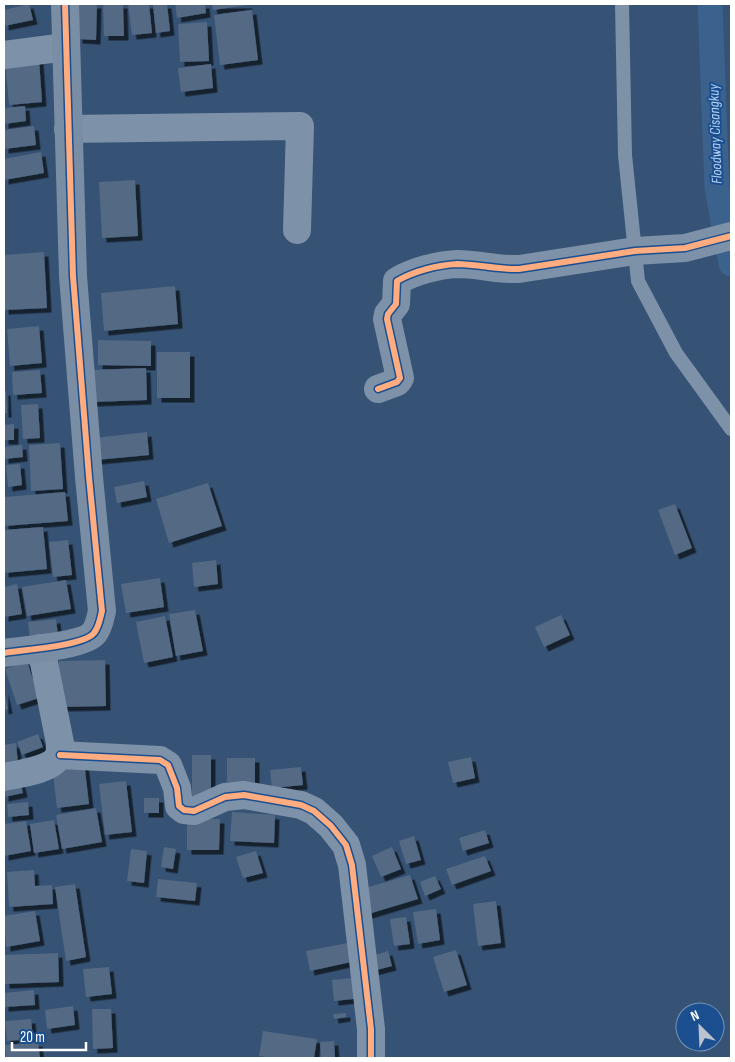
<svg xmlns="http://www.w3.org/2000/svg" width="735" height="1062" viewBox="0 0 735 1062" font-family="'Sofia Sans Condensed',sans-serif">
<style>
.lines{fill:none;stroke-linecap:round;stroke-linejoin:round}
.canal{stroke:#3b618d;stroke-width:25}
.building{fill:#526984;filter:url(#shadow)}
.lane{stroke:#7d92a8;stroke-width:14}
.street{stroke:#7d92a8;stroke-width:28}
.secondary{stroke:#798da4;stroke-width:28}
.cycleway-casing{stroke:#1b4f8f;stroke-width:9}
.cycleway{stroke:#ffac80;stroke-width:6}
.labels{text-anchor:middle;stroke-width:4;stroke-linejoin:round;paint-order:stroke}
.water-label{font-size:15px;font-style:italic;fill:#b5d3f5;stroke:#1b4f8f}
</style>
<defs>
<filter id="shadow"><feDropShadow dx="4.5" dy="4.5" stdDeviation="0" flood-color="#0009"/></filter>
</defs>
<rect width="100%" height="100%" fill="#365274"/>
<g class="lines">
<path class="canal" d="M710 4 717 188 731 264"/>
</g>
<path class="building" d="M29 4 33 20 4 26V10Z
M78 4H97L96 40 78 39Z
M103 4H123L124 36H104Z
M128 4H149L152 33 132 35Z
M153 4H167L170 31 156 33Z
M175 4H205L206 13 177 18Z
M212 4H248V5L213 10Z
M252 10 258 60 220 65 214 15Z
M207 22 209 61 180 62 178 24Z
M39 59 42 102 9 105 5 62Z
M211 64 213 88 181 92 178 68Z
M25 106 26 121 4 124V108Z
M34 126 36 145 4 149V130Z
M41 152 44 173 4 180V159Z
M135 180 138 236 102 238 99 182Z
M44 252 47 308 4 310V255Z
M175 286 178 324 104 331 101 293Z
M39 326 42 363 10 366 7 329Z
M98 340 151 341V366L98 365Z
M157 352H190V398H157Z
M146 368 147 400 92 402 91 370Z
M40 370 42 393 13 395 12 372Z
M4 391H6L7 413H4Z
M38 404 40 438 23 439 21 405Z
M14 424V440H4V425Z
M147 432 149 455 96 460 94 438Z
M60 443 63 489 31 491 29 445Z
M22 445 23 457 4 459V447Z
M20 464 22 485 8 487 6 465Z
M144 481 147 497 117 503 114 487Z
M208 483 222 526 169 543 156 499Z
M65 492 68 521 4 526V497Z
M675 504 692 548 675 555 658 510Z
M43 527 47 569 4 573V530Z
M68 540 72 575 53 577 49 542Z
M216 560 218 584 194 587 192 563Z
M160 578 164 607 126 613 121 584Z
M66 580 71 609 27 616 22 587Z
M17 584 22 614 4 617V587Z
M195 610 203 651 176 656 169 614Z
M561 615 570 635 544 647 535 627Z
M165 616 173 657 144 663 136 622Z
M56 619 58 636 30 639 28 622Z
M105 660 106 706 59 707V661Z
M27 661 39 698 17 705 5 669Z
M4 690 8 709 4 710Z
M38 734 43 747 22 755 17 742Z
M16 743 18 764 4 766V745Z
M192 755H211V797H192Z
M471 757 475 778 453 783 448 762Z
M227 758H255V783L227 782Z
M84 761 89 804 57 808 52 766Z
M301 767 303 785 272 788 270 770Z
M20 780 23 793 4 797V784Z
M126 781 132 832 105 835 99 784Z
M144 798H159V813H144Z
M28 802 29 815 8 817 7 804Z
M96 808 102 842 62 849 56 815Z
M232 812 275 815 274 843 230 841Z
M187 819H220L219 850H187Z
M54 820 59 849 34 853 30 824Z
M26 821 31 851 4 856V824Z
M485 830 489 843 463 851 459 838Z
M414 836 421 860 406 864 399 841Z
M164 847 176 849 173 869 161 867Z
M392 847 401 869 381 877 372 856Z
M131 849 147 851 144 883 127 881Z
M256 851 263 873 243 878 236 857Z
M485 856 491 871 452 885 446 869Z
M34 870 35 886 52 885 53 904 9 907 7 872Z
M410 875 418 899 365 915 358 890Z
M435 876 441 889 425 896 420 882Z
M158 879 197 883 195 901 156 897Z
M75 884 86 957 66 961 55 887Z
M496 901 501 943 478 946 473 904Z
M436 909 440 940 418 944 413 912Z
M35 911 40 941 6 947 4 916Z
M406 917 410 944 394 946 390 919Z
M347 943 351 962 310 971 306 951Z
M456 950 467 985 444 992 433 957Z
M388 951 392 966 369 972 365 958Z
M58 953 59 982 5 984 4 955Z
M109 967 112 994 86 997 83 969Z
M361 977 363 998 334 1001 332 980Z
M34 990 35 1005 4 1007V993Z
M73 1006 75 1025 47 1029 45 1010Z
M92 1009H111L113 1048 93 1049Z
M346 1013V1017L334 1019 333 1014Z
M31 1019 33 1039 7 1041 5 1021Z
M263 1031 317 1039 314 1058H273L259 1056Z
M334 1041 335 1058H321L320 1042Z
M38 1042 40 1058H6L5 1045Z"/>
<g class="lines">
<path class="lane" d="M622 4 625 155 638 281 676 353 731 429"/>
<path class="street" d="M4 55 66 47
M68 129 300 126 297 230
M378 389 397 382 400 378 387 319 388 314 396 304 397 281C414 271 438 265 457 264 478 264 498 270 519 269L635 251 685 248 731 236
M60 755 160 760 168 765 177 788 179 806 184 810 194 811 225 797 244 795 301 805 314 811 331 826 346 845 352 865 371 1029V1058
M4 777C18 774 53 770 59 755 60 752 60 747 60 743L41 648"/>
<path class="secondary" d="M4 653C22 650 84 646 94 633 99 627 100 619 102 611L89 477 73 276 65 4"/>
<g class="cycleway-casing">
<path id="cycleway" d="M378 389 397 382 400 378 387 319 388 314 396 304 397 281C414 271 438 265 457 264 478 264 498 270 519 269L635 251 685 248 731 236
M4 653C22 650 84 646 94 633 99 627 100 619 102 611L89 477 73 276 65 4
M60 755 160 760 168 765 177 788 179 806 184 810 194 811 225 797 244 795 301 805 314 811 331 826 346 845 352 865 371 1029V1058"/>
</g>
<use href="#cycleway" class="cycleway"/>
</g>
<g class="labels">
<g class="water-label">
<text transform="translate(715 134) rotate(-92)" y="5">Floodway Cisangkuy</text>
</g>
</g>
<rect width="735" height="1062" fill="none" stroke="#ffffff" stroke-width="10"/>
<g transform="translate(700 1027) rotate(336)"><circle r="24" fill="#1b4f8f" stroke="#7695bc"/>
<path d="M0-4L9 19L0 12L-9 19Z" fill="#b9c2ce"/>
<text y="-8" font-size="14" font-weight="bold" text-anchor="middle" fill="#ffffff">N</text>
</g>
<path d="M12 1042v8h74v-8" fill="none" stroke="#ffffff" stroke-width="2.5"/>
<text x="20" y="1042" font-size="15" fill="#ffffff" stroke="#1b4f8f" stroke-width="4" paint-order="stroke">20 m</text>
</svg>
